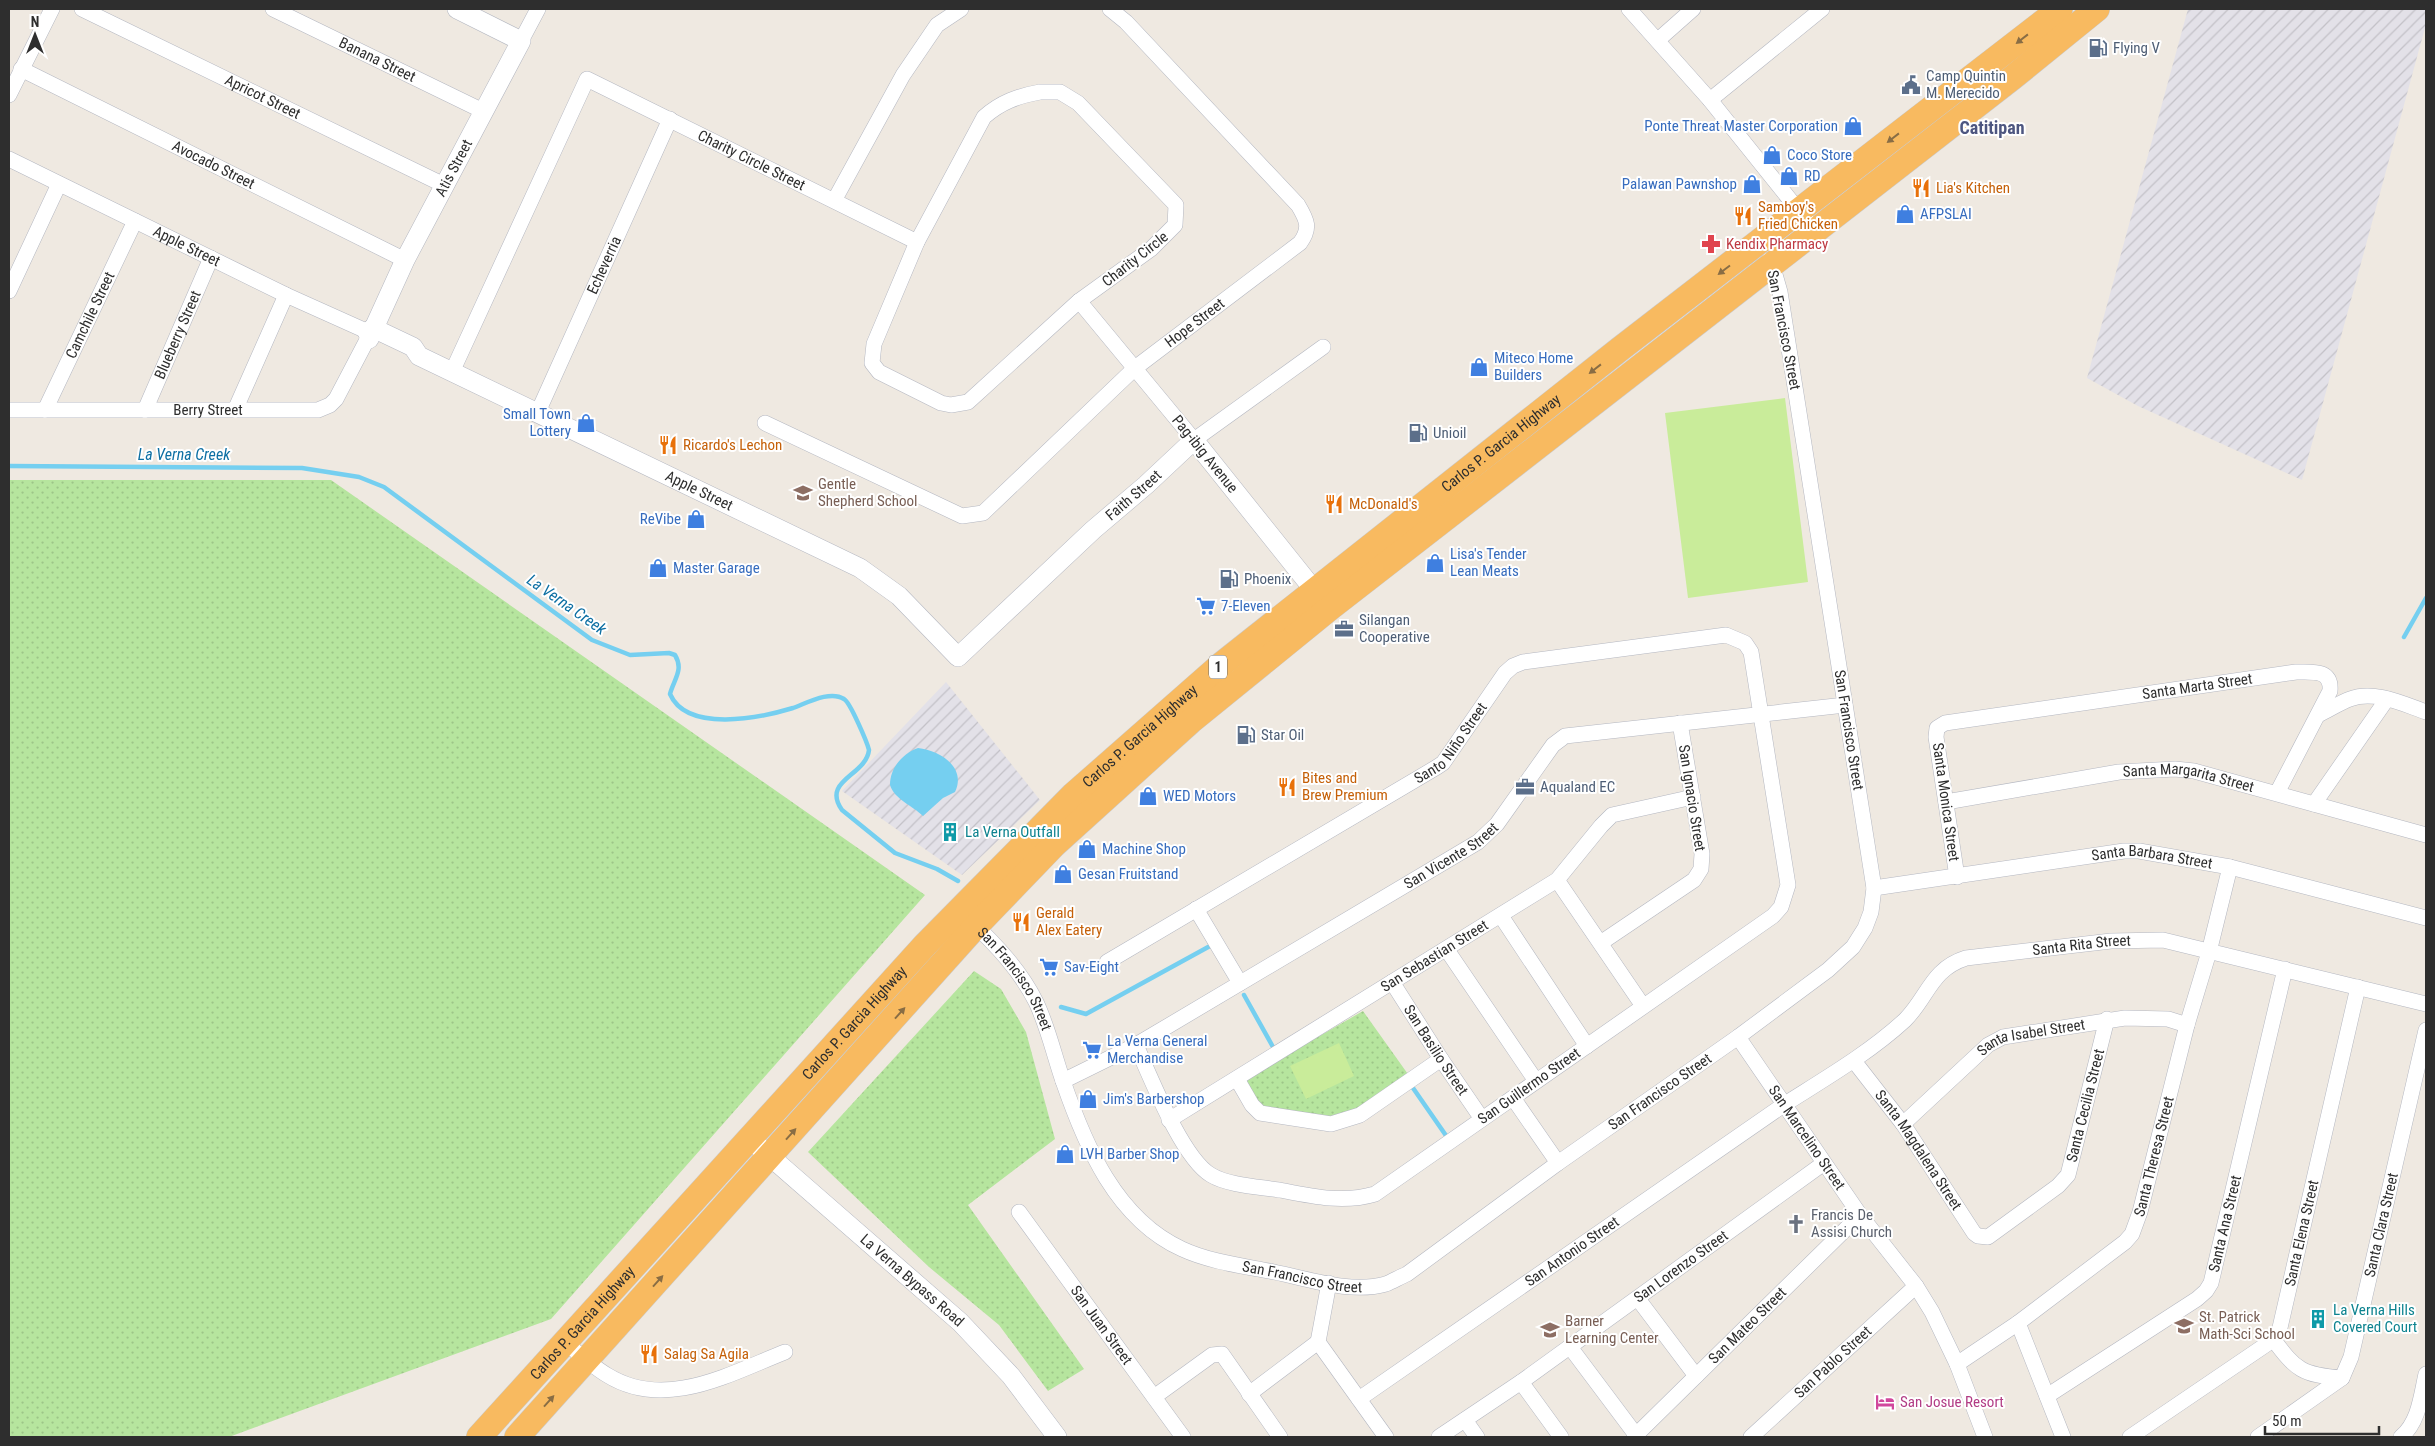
<svg xmlns="http://www.w3.org/2000/svg" width="2435" height="1446" viewBox="0 0 2435 1446" font-family="'Roboto Condensed',sans-serif">
<style>
.industrial{fill:url(#industrial-furrows)}
.grass{fill:url(#grass-dots)}
.pitch{fill:#c9ec9a}
.water{fill:#75cff0}
.lines{fill:none;stroke-linecap:round;stroke-linejoin:round}
.stream{stroke:#75cff0;stroke-width:4.5}
.minor-casing{stroke:#b4b7c1;stroke-width:16}
.tertiary-casing{stroke:#b4b7c1;stroke-width:20}
.trunk-casing{stroke:#c9c9c9;stroke-width:26}
.minor{stroke:#fff;stroke-width:15}
.tertiary{stroke:#fff;stroke-width:19}
.trunk{stroke:#f8ba60;stroke-width:25}
.oneway{fill:#896d44}
.labels{text-anchor:middle;stroke-width:4;stroke-linejoin:round;paint-order:stroke}
.shield{fill:#fff;stroke:#6d6d6d;stroke-width:1}
.shield-label{font-size:14px;font-weight:bold;fill:#2e2e2e}
.service-label{font-size:15px;fill:#4e5e75;stroke:#fff;text-anchor:start}
.street-label{font-size:15px;fill:#2e2e2e;stroke:#fff}
.shop-label{font-size:15px;fill:#366cbe;stroke:#fff;text-anchor:start}
.food-label{font-size:15px;fill:#c56008;stroke:#fff;text-anchor:start}
.health-label{font-size:15px;fill:#be3a42;stroke:#fff;text-anchor:start}
.education-label{font-size:15px;fill:#785e54;stroke:#fff;text-anchor:start}
.culture-label{font-size:15px;fill:#0d838f;stroke:#fff;text-anchor:start}
.worship-label{font-size:15px;fill:#5b616d;stroke:#fff;text-anchor:start}
.hotel-label{font-size:15px;fill:#b23c85;stroke:#fff;text-anchor:start}
.water-label{font-size:16px;font-style:italic;fill:#0d6fa3;stroke:#fff}
.quarter-label{font-size:18px;font-weight:bold;fill:#4d5680;stroke:#fff}
</style>
<defs>
<pattern id="industrial-furrows" width="10" height="10" patternUnits="userSpaceOnUse" patternTransform="scale(1.25)"><rect width="10" height="10" fill="#e3e1e8"/><path d="M-1 1l2-2M0 10L10 0M9 11l2-2" fill="none" stroke="#c3c1c7"/></pattern>
<pattern id="grass-dots" width="8" height="8" patternUnits="userSpaceOnUse" patternTransform="scale(1.25)"><rect width="8" height="8" fill="#b6e59e"/><path d="M2 2h.1M6 6h.1" fill="none" stroke="#9dc588" stroke-width="1.8" stroke-linecap="round"/></pattern>
</defs>
<rect width="100%" height="100%" fill="#efe9e1"/>
<path class="industrial" d="M2188 9H2426V24L2302 480 2138 406 2087 378Z
M946 682 1040 800 962 875 842 791Z"/>
<path class="grass" d="M9 480H331L925 895 551 1319 229 1437H9Z
M974 971 1001 989 1026 1032 1055 1139 968 1205 1084 1369 1048 1391 999 1325 929 1267 808 1152Z
M1363 1011 1410 1077 1364 1107 1334 1117 1281 1112 1259 1105 1243 1080Z"/>
<path class="pitch" d="M1785 398 1808 582 1688 598 1665 413Z
M1339 1043 1354 1076 1306 1099 1290 1066Z"/>
<path class="water" d="M918 748C939 750 967 767 955 792L943 798 923 816C912 805 895 800 890 785 890 768 902 754 918 748Z"/>
<g class="lines">
<path class="stream" d="M9 466 302 468 359 477 384 487 592 640 630 655 669 653 675 655C684 670 674 679 670 694 687 733 760 718 793 708 807 703 830 690 844 699 850 702 867 742 869 750 866 776 821 780 842 810L895 853 937 869 958 881
M2404 637 2426 598
M1244 995 1273 1047
M1061 1007 1086 1014 1210 946
M1413 1088 1447 1137"/>
<g class="minor-casing">
<g id="minor">
<path id="s1" d="M82 9 444 185"/>
<path id="s2" d="M273 9 483 111"/>
<path d="M1629 9 1710 100 1815 231"/>
<path d="M1658 40 1693 9"/>
<path d="M521 41 538 9"/>
<path id="s3" d="M21 69 405 260"/>
<path d="M1040 92H1060L1078 103 1176 205 1175 225 1151 249 1079 301 968 402 951 405 941 403 879 372 872 363 874 344 917 242 984 117C1001 102 1018 96 1040 92Z"/>
<path d="M9 95 52 9"/>
<path d="M1710 100 1822 9"/>
<path id="s4" d="M9 159 286 295 364 330 373 328"/>
<path d="M835 199 903 75 937 25 961 9"/>
<path d="M9 291 59 184"/>
<path d="M1079 301 1194 440 1323 347"/>
<path id="s5" d="M452 372 587 79 917 242"/>
<path id="s6" d="M9 410H318L330 405 336 399 368 338 364 330"/>
<path id="s7" d="M45 410 135 221"/>
<path id="s8" d="M145 410 211 258"/>
<path d="M235 410 286 295"/>
<path id="s9" d="M538 412 670 119"/>
<path id="s10" d="M765 423 962 516 983 513 1135 368 1300 243C1311 228 1307 220 1298 205L1126 22 1110 9"/>
<path d="M2318 715C2329 710 2339 703 2350 699 2375 690 2403 704 2426 712"/>
<path id="s11" d="M1946 802 2119 772 2175 769 2194 771 2426 835"/>
<path d="M2314 804 2387 699"/>
<path id="s12" d="M1957 877 1936 737 1937 728 1945 723 2296 672C2312 672 2332 669 2330 691L2277 793"/>
<path d="M1557 880 1643 1006"/>
<path id="s13" d="M1874 888 2124 851H2139L2230 867 2426 918"/>
<path d="M1196 909 1240 983"/>
<path d="M1501 916 1587 1046"/>
<path id="s14" d="M970 920C996 945 1020 970 1036 1002 1048 1027 1054 1055 1063 1081 1085 1145 1116 1219 1182 1249 1210 1262 1244 1266 1274 1272 1309 1279 1351 1294 1386 1284 1393 1281 1400 1277 1407 1274L1558 1163 1738 1037 1828 970 1853 947 1865 928 1871 912 1874 888 1780 292 1772 264 1769 260"/>
<path d="M1602 942 1694 880 1701 869 1702 854 1680 723"/>
<path d="M1447 950 1536 1081"/>
<path id="s15" d="M1107 962 1437 767 1443 763 1505 673 1513 666 1523 662 1726 635 1745 643 1751 652 1788 885 1781 907 1773 916 1375 1194C1345 1203 1315 1197 1285 1191 1264 1187 1229 1186 1211 1175 1182 1158 1150 1076 1136 1045"/>
<path id="s16" d="M1392 982 1441 1059 1482 1119"/>
<path id="s17" d="M1738 1037 1860 1215 1916 1286 1932 1312 1957 1364 1985 1437"/>
<path id="s18" d="M1854 1061 1903 1124 1974 1233 1978 1236 1988 1237 2058 1186 2068 1175 2107 1019"/>
<path d="M1237 1079 1252 1105 1260 1113 1331 1124 1360 1115 1441 1059"/>
<path id="s19" d="M1063 1081 1136 1045 1478 842 1497 824 1553 745 1565 736 1845 705"/>
<path d="M1513 1098 1558 1163"/>
<path id="s20" d="M1169 1120 1557 880 1601 826 1612 815 1693 797"/>
<path id="s21" d="M1903 1124 1988 1045 2003 1037 2125 1018 2168 1019 2187 1025"/>
<path id="s22" d="M1019 1212 1183 1437"/>
<path d="M1329 1283 1318 1342 1386 1437"/>
<path d="M1638 1299 1696 1376"/>
<path d="M2018 1323 2063 1437"/>
<path d="M2273 1339C2296 1370 2302 1375 2342 1378"/>
<path d="M565 1342C579 1354 592 1366 607 1375 665 1411 729 1374 785 1352"/>
<path d="M1570 1347 1636 1435"/>
<path id="s23" d="M1957 1364 2018 1323 2125 1242 2132 1234 2140 1212 2187 1025 2209 952 2230 867"/>
<path d="M1521 1382 1561 1437"/>
<path d="M1249 1394 1318 1342"/>
<path id="s24" d="M2047 1396 2197 1299 2206 1291 2211 1283 2285 969"/>
<path d="M1154 1397 1212 1355 1222 1354 1280 1437"/>
<path id="s25" d="M1359 1399 1785 1104C1826 1078 1869 1053 1905 1020 1928 997 1931 969 1966 958L2111 941 2163 940 2426 1004"/>
<path d="M1465 1420 1477 1437"/>
<path id="s26" d="M1439 1437 1521 1382 1824 1163"/>
<path id="s27" d="M1634 1437 1860 1215"/>
<path id="s28" d="M1751 1437 1916 1286"/>
<path id="s29" d="M2130 1437 2267 1344 2279 1332 2358 987"/>
<path id="s30" d="M2258 1437 2342 1378 2351 1357 2426 1030"/>
<path d="M2401 1437C2419 1422 2421 1396 2426 1374"/>
</g>
</g>
<g class="tertiary-casing">
<g id="tertiary">
<path id="s31" d="M373 328 413 347 419 356 860 568 899 596 958 657 1093 530 1146 485 1194 440 1322 600"/>
<path id="s32" d="M369 339 405 260 521 41 457 9"/>
<path id="s33" d="M750 1139 960 1322 1011 1376 1057 1437"/>
</g>
</g>
<g class="trunk-casing">
<g id="trunk">
<path id="s34" d="M479 1437 925 945 1073 795 1222 664 1620 349 2060 9"/>
<path d="M517 1437 976 926 1054 845 1191 721 1330 608 2012 78 2097 9"/>
</g>
</g>
<use href="#minor" class="minor"/>
<use href="#tertiary" class="tertiary"/>
<use href="#trunk" class="trunk"/>
</g>
<defs><path id="oneway-solid" d="M-6-.8H1V-3.2L6.5 0L1 3.2V.8H-6Z" transform="scale(1.25)"/></defs>
<g class="oneway">
<use href="#oneway-solid" transform="translate(2022 39) rotate(142)"/>
<use href="#oneway-solid" transform="translate(1893 138) rotate(142)"/>
<use href="#oneway-solid" transform="translate(1724 270) rotate(143)"/>
<use href="#oneway-solid" transform="translate(1595 369) rotate(142)"/>
<use href="#oneway-solid" transform="translate(900 1013) rotate(-48)"/>
<use href="#oneway-solid" transform="translate(791 1134) rotate(-48)"/>
<use href="#oneway-solid" transform="translate(658 1281) rotate(-48)"/>
<use href="#oneway-solid" transform="translate(549 1401) rotate(-48)"/>
</g>
<defs>
<g id="fuel-bare" transform="scale(1.5)"><path d="M-5.5-6h7V0h2V4h1.3V-2.5L3-4.5l.8-.8L6-3V5H2.5V1h-1V6h-7ZM-4.2-4.7v3.2H.2V-4.7Z" fill="#5c6f8a" stroke="#fff" stroke-width="2.5" paint-order="stroke"/></g>
<g id="civic-bare" transform="scale(1.5)"><path d="M-.6-6.5H3V-4.5H.6V-3L4-1V1h2V6H-6V1h2V-1L-.6-3ZM-1.2 2.5V6h2.4V2.5Z" fill="#5c6f8a" stroke="#fff" stroke-width="2.5" paint-order="stroke"/></g>
<g id="shop-bare" transform="scale(1.5)"><path d="M-5-2.5h2.3a2.7 3.5 0 0 1 5.4 0H5L5.5 6h-11ZM-1.5-2.5h3a1.5 2.3 0 0 0-3 0Z" fill="#3f7fe0" stroke="#fff" stroke-width="2.5" paint-order="stroke"/></g>
<g id="restaurant-bare" transform="scale(1.5)"><path d="M-5-6h1v4h1v-4h1v4h1v-4h1v5L-1.5 .5V6h-2V.5L-5-1ZM5-6V6H3V1.5H1.5Q1.5-4 5-6Z" fill="#e8710a" stroke="#fff" stroke-width="2.5" paint-order="stroke"/></g>
<g id="pharmacy-bare" transform="scale(1.5)"><path d="M-2-6h4v4h4v4h-4v4h-4v-4h-4v-4h4Z" fill="#e0444e" stroke="#fff" stroke-width="2.5" paint-order="stroke"/></g>
<g id="school-bare" transform="scale(1.5)"><path d="M0-5L7-2L0 1L-7-2ZM-4 1L0 2.5L4 1V4Q0 6-4 4Z" fill="#8d6e63" stroke="#fff" stroke-width="2.5" paint-order="stroke"/></g>
<g id="supermarket-bare" transform="scale(1.5)"><path d="M-6-5.5h2.5l.6 2H6L4.5 2H-2.5L-4.4-4H-6ZM-1.5 3.2a1.3 1.3 0 1 0 .1 0ZM3 3.2a1.3 1.3 0 1 0 .1 0Z" fill="#3f7fe0" stroke="#fff" stroke-width="2.5" paint-order="stroke"/></g>
<g id="office-bare" transform="scale(1.5)"><path d="M-6-3h4V-5.5h4V-3h4V5H-6ZM-1-4.5V-3h2v-1.5ZM-6 0V1H6V0Z" fill="#5c6f8a" stroke="#fff" stroke-width="2.5" paint-order="stroke"/></g>
<g id="building-bare" transform="scale(1.5)"><path d="M-4-6H4V6H1V3H-1V6H-4ZM-2.5-4.3h1.7v1.8h-1.7ZM.8-4.3h1.7v1.8H.8ZM-2.5-1h1.7V.8h-1.7ZM.8-1h1.7V.8H.8Z" fill="#0f9aa8" stroke="#fff" stroke-width="2.5" paint-order="stroke"/></g>
<g id="church-bare" transform="scale(1.5)"><path d="M-1.2-6h2.4v3.5h3.3v2.4h-3.3V6h-2.4V-.1h-3.3v-2.4h3.3Z" fill="#6b7280" stroke="#fff" stroke-width="2.5" paint-order="stroke"/></g>
<g id="hotel-bare" transform="scale(1.5)"><path d="M-6-4.5h1.5V1H6V5H4.5V3h-9V5H-6ZM-4 0a1.8 1.8 0 1 1 3.6 0ZM.5 0V-2.5h3Q6-2.5 6 0Z" fill="#d1479c" stroke="#fff" stroke-width="2.5" paint-order="stroke"/></g>
</defs>
<g fill-rule="evenodd">
<use href="#fuel-bare" x="2098" y="48"/>
<use href="#civic-bare" x="1911" y="85"/>
<use href="#shop-bare" x="1853" y="126"/>
<use href="#shop-bare" x="1772" y="155"/>
<use href="#shop-bare" x="1789" y="176"/>
<use href="#shop-bare" x="1752" y="184"/>
<use href="#restaurant-bare" x="1921" y="188"/>
<use href="#shop-bare" x="1905" y="214"/>
<use href="#restaurant-bare" x="1743" y="216"/>
<use href="#pharmacy-bare" x="1711" y="244"/>
<use href="#shop-bare" x="1479" y="367"/>
<use href="#shop-bare" x="586" y="423"/>
<use href="#fuel-bare" x="1418" y="433"/>
<use href="#restaurant-bare" x="668" y="445"/>
<use href="#school-bare" x="803" y="493"/>
<use href="#restaurant-bare" x="1334" y="504"/>
<use href="#shop-bare" x="696" y="519"/>
<use href="#shop-bare" x="1435" y="563"/>
<use href="#shop-bare" x="658" y="568"/>
<use href="#fuel-bare" x="1229" y="579"/>
<use href="#supermarket-bare" x="1206" y="606"/>
<use href="#office-bare" x="1344" y="629"/>
<use href="#fuel-bare" x="1246" y="735"/>
<use href="#restaurant-bare" x="1287" y="787"/>
<use href="#office-bare" x="1525" y="787"/>
<use href="#shop-bare" x="1148" y="796"/>
<use href="#building-bare" x="950" y="832"/>
<use href="#shop-bare" x="1087" y="849"/>
<use href="#shop-bare" x="1063" y="874"/>
<use href="#restaurant-bare" x="1021" y="922"/>
<use href="#supermarket-bare" x="1049" y="967"/>
<use href="#supermarket-bare" x="1092" y="1050"/>
<use href="#shop-bare" x="1088" y="1099"/>
<use href="#shop-bare" x="1065" y="1154"/>
<use href="#church-bare" x="1796" y="1224"/>
<use href="#building-bare" x="2318" y="1319"/>
<use href="#school-bare" x="2184" y="1326"/>
<use href="#school-bare" x="1550" y="1330"/>
<use href="#restaurant-bare" x="649" y="1354"/>
<use href="#hotel-bare" x="1885" y="1402"/>
</g>
<g class="labels">
<rect class="shield" x="1209" y="655.5" width="18" height="23" rx="4"/>
<g class="shield-label">
<text x="1218" y="672">1</text>
</g>
<g class="service-label">
<text x="2113" y="53">Flying V</text>
<text x="1926" y="81">Camp Quintin<tspan x="1926" dy="17">M. Merecido</tspan></text>
<text x="1433" y="438">Unioil</text>
<text x="1244" y="584">Phoenix</text>
<text x="1359" y="625">Silangan<tspan x="1359" dy="17">Cooperative</tspan></text>
<text x="1261" y="740">Star Oil</text>
<text x="1540" y="792">Aqualand EC</text>
</g>
<g class="street-label">
<text dy="5" stroke="none"><textPath href="#s2" startOffset="116">Banana Street</textPath></text>
<text dy="5" stroke="none"><textPath href="#s1" startOffset="201">Apricot Street</textPath></text>
<text dy="5" stroke="none"><textPath href="#s5" startOffset="506">Charity Circle Street</textPath></text>
<text dy="5" stroke="none"><textPath href="#s3" startOffset="215">Avocado Street</textPath></text>
<text dy="5" stroke="none"><textPath href="#s32" startOffset="191">Atis Street</textPath></text>
<text dy="5" stroke="none"><textPath href="#s4" startOffset="198">Apple Street</textPath></text>
<text transform="translate(1135 259) rotate(-38)" y="5">Charity Circle</text>
<text dy="5" stroke="none"><textPath href="#s9" startOffset="161">Echeverria</textPath></text>
<text dy="5" stroke="none"><textPath href="#s7" startOffset="105">Camchile Street</textPath></text>
<text dy="5" stroke="none"><textPath href="#s10" startOffset="524">Hope Street</textPath></text>
<text transform="translate(1784 330) rotate(79)" y="5">San Francisco Street</text>
<text dy="5" stroke="none"><textPath href="#s8" startOffset="82">Blueberry Street</textPath></text>
<text dy="5" stroke="none"><textPath href="#s6" startOffset="199">Berry Street</textPath></text>
<text dy="5" stroke="none"><textPath href="#s34" startOffset="1429">Carlos P. Garcia Highway</textPath></text>
<text transform="translate(1205 454) rotate(51)" y="5">Pag-ibig Avenue</text>
<text dy="5" stroke="none"><textPath href="#s31" startOffset="366">Apple Street</textPath></text>
<text dy="5" stroke="none"><textPath href="#s31" startOffset="916">Faith Street</textPath></text>
<text dy="5" stroke="none"><textPath href="#s12" startOffset="415">Santa Marta Street</textPath></text>
<text transform="translate(1849 730) rotate(81)" y="5">San Francisco Street</text>
<text dy="5" stroke="none"><textPath href="#s34" startOffset="964">Carlos P. Garcia Highway</textPath></text>
<text dy="5" stroke="none"><textPath href="#s15" startOffset="410">Santo Niño Street</textPath></text>
<text dy="5" stroke="none"><textPath href="#s11" startOffset="246">Santa Margarita Street</textPath></text>
<text transform="translate(1692 798) rotate(81)" y="5">San Ignacio Street</text>
<text transform="translate(1946 802) rotate(82)" y="5">Santa Monica Street</text>
<text dy="5" stroke="none"><textPath href="#s19" startOffset="449">San Vicente Street</textPath></text>
<text dy="5" stroke="none"><textPath href="#s13" startOffset="281">Santa Barbara Street</textPath></text>
<text dy="5" stroke="none"><textPath href="#s25" startOffset="870">Santa Rita Street</textPath></text>
<text dy="5" stroke="none"><textPath href="#s20" startOffset="312">San Sebastian Street</textPath></text>
<text dy="5" stroke="none"><textPath href="#s14" startOffset="75">San Francisco Street</textPath></text>
<text dy="5" stroke="none"><textPath href="#s34" startOffset="559">Carlos P. Garcia Highway</textPath></text>
<text dy="5" stroke="none"><textPath href="#s21" startOffset="160">Santa Isabel Street</textPath></text>
<text dy="5" stroke="none"><textPath href="#s16" startOffset="81">San Basilio Street</textPath></text>
<text transform="translate(1529 1086) rotate(-35)" y="5">San Guillermo Street</text>
<text dy="5" stroke="none"><textPath href="#s14" startOffset="945">San Francisco Street</textPath></text>
<text dy="5" stroke="none"><textPath href="#s18" startOffset="398">Santa Cecilia Street</textPath></text>
<text dy="5" stroke="none"><textPath href="#s17" startOffset="122">San Marcelino Street</textPath></text>
<text dy="5" stroke="none"><textPath href="#s18" startOffset="110">Santa Magdalena Street</textPath></text>
<text dy="5" stroke="none"><textPath href="#s23" startOffset="299">Santa Theresa Street</textPath></text>
<text dy="5" stroke="none"><textPath href="#s24" startOffset="261">Santa Ana Street</textPath></text>
<text dy="5" stroke="none"><textPath href="#s30" startOffset="261">Santa Clara Street</textPath></text>
<text dy="5" stroke="none"><textPath href="#s29" startOffset="284">Santa Elena Street</textPath></text>
<text dy="5" stroke="none"><textPath href="#s25" startOffset="259">San Antonio Street</textPath></text>
<text dy="5" stroke="none"><textPath href="#s26" startOffset="296">San Lorenzo Street</textPath></text>
<text dy="5" stroke="none"><textPath href="#s14" startOffset="525">San Francisco Street</textPath></text>
<text dy="5" stroke="none"><textPath href="#s33" startOffset="215">La Verna Bypass Road</textPath></text>
<text dy="5" stroke="none"><textPath href="#s34" startOffset="154">Carlos P. Garcia Highway</textPath></text>
<text dy="5" stroke="none"><textPath href="#s22" startOffset="140">San Juan Street</textPath></text>
<text dy="5" stroke="none"><textPath href="#s27" startOffset="159">San Mateo Street</textPath></text>
<text dy="5" stroke="none"><textPath href="#s28" startOffset="111">San Pablo Street</textPath></text>
</g>
<g class="shop-label">
<text x="1838" y="131" text-anchor="end">Ponte Threat Master Corporation</text>
<text x="1787" y="160">Coco Store</text>
<text x="1804" y="181">RD</text>
<text x="1737" y="189" text-anchor="end">Palawan Pawnshop</text>
<text x="1920" y="219">AFPSLAI</text>
<text x="1494" y="363">Miteco Home<tspan x="1494" dy="17">Builders</tspan></text>
<text x="571" y="419" text-anchor="end">Small Town<tspan x="571" dy="17">Lottery</tspan></text>
<text x="681" y="524" text-anchor="end">ReVibe</text>
<text x="1450" y="559">Lisa's Tender<tspan x="1450" dy="17">Lean Meats</tspan></text>
<text x="673" y="573">Master Garage</text>
<text x="1221" y="611">7-Eleven</text>
<text x="1163" y="801">WED Motors</text>
<text x="1102" y="854">Machine Shop</text>
<text x="1078" y="879">Gesan Fruitstand</text>
<text x="1064" y="972">Sav-Eight</text>
<text x="1107" y="1046">La Verna General<tspan x="1107" dy="17">Merchandise</tspan></text>
<text x="1103" y="1104">Jim's Barbershop</text>
<text x="1080" y="1159">LVH Barber Shop</text>
</g>
<g class="food-label">
<text x="1936" y="193">Lia's Kitchen</text>
<text x="1758" y="212">Samboy's<tspan x="1758" dy="17">Fried Chicken</tspan></text>
<text x="683" y="450">Ricardo's Lechon</text>
<text x="1349" y="509">McDonald's</text>
<text x="1302" y="783">Bites and<tspan x="1302" dy="17">Brew Premium</tspan></text>
<text x="1036" y="918">Gerald<tspan x="1036" dy="17">Alex Eatery</tspan></text>
<text x="664" y="1359">Salag Sa Agila</text>
</g>
<g class="health-label">
<text x="1726" y="249">Kendix Pharmacy</text>
</g>
<g class="education-label">
<text x="818" y="489">Gentle<tspan x="818" dy="17">Shepherd School</tspan></text>
<text x="2199" y="1322">St. Patrick<tspan x="2199" dy="17">Math-Sci School</tspan></text>
<text x="1565" y="1326">Barner<tspan x="1565" dy="17">Learning Center</tspan></text>
</g>
<g class="culture-label">
<text x="965" y="837">La Verna Outfall</text>
<text x="2333" y="1315">La Verna Hills<tspan x="2333" dy="17">Covered Court</tspan></text>
</g>
<g class="worship-label">
<text x="1811" y="1220">Francis De<tspan x="1811" dy="17">Assisi Church</tspan></text>
</g>
<g class="hotel-label">
<text x="1900" y="1407">San Josue Resort</text>
</g>
<g class="water-label">
<text x="184" y="460">La Verna Creek</text>
<text transform="translate(567 604) rotate(35)" y="6">La Verna Creek</text>
</g>
<g class="quarter-label">
<text x="1992" y="134">Catitipan</text>
</g>
</g>
<rect width="2435" height="1446" fill="none" stroke="#2e2e2e" stroke-width="20"/>
<g transform="translate(35 35)" stroke="#ffffff" stroke-width="4" paint-order="stroke">
<path d="M0-4L9 19L0 12L-9 19Z" fill="#2e2e2e"/>
<text y="-8" font-size="14" font-weight="bold" text-anchor="middle" fill="#2e2e2e">N</text>
</g>
<path d="M2265 1426v8h114v-8" fill="none" stroke="#2e2e2e" stroke-width="2.5"/>
<text x="2272" y="1426" font-size="15" fill="#2e2e2e" stroke="#ffffff" stroke-width="4" paint-order="stroke">50 m</text>
</svg>
